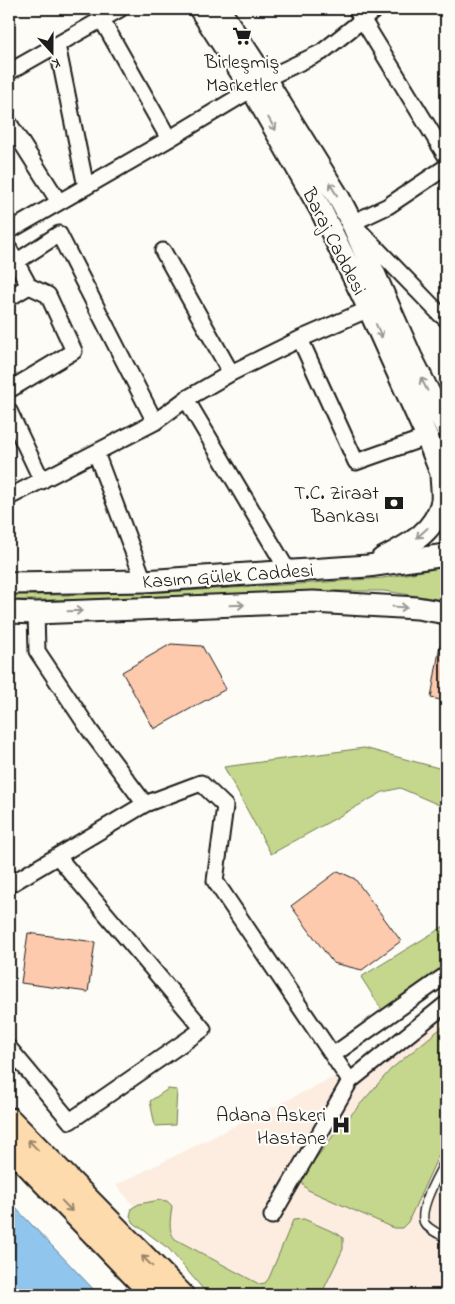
<svg xmlns="http://www.w3.org/2000/svg" width="455" height="1304" viewBox="0 0 455 1304" font-family="'Indie Flower',sans-serif">
<style>
.built{fill:#fdede1}
.green{fill:#c4d78c;stroke:#707a54}
.water{fill:#90c5ed;stroke:#628199}
.building{fill:#fdcaad;stroke:#1c1c1c}
.lines{fill:none;stroke-linecap:round;stroke-linejoin:round}
.lane-casing{stroke:#1c1c1c;stroke-width:11}
.street-casing{stroke:#1c1c1c;stroke-width:19}
.secondary-casing{stroke:#1c1c1c;stroke-width:25}
.primary-casing{stroke:#1c1c1c;stroke-width:28}
.lane{stroke:#fdfcf7;stroke-width:8}
.street{stroke:#fdfcf7;stroke-width:15}
.secondary{stroke:#fdfcf7;stroke-width:21}
.primary{stroke:#fedbac;stroke-width:24}
.oneway{stroke:#989794}
.oneway2{stroke:#98856b}
.labels{text-anchor:middle;stroke-width:4.5;stroke-linejoin:round;paint-order:stroke}
.poi-label{font-size:20px;fill:#1c1c1c;stroke:#fdfcf7;text-anchor:end}
.street-label{font-size:20px;fill:#1c1c1c;stroke:#fdfcf7}
</style>
<rect width="100%" height="100%" fill="#fdfcf7"/>
<filter id="ink" filterUnits="userSpaceOnUse"><feTurbulence type="fractalNoise" baseFrequency=".02" numOctaves="2"/><feDisplacementMap in="SourceGraphic" scale="10" xChannelSelector="R" yChannelSelector="G"/><feConvolveMatrix kernelMatrix="1 2 1 2 8 2 1 2 1" color-interpolation-filters="sRGB"/></filter>
<g filter="url(#ink)">
<path class="built" d="M446 1001V1295H210L116 1185 356 1066Z"/>
<path class="green" d="M446 567V585L444 600 384 591H300L166 600H9V595H68L165 592 299 584 383 578Z
M364 748 446 770V808L400 788 383 792 271 854 224 767Z
M446 925V968L382 1010 361 977Z
M446 1024V1139L408 1222 402 1228H394L308 1190C302 1185 301 1181 304 1174L336 1132 391 1069Z
M168 1089 177 1090 175 1125 155 1126 150 1101Z
M160 1200 167 1201 172 1206C171 1217 167 1230 175 1239L259 1284 265 1283 269 1278 293 1220 304 1219 338 1234 343 1238V1249L321 1295H208L169 1249 134 1223 130 1216 132 1208 139 1204Z"/>
<path class="water" d="M9 1201 99 1295H9Z"/>
<path class="building" d="M171 644 202 646 226 689 154 729 122 672Z
M440 645 446 646V701L431 698Z
M338 871 355 879 401 941 362 970 333 963 291 906Z
M28 933 95 942 88 992 21 983Z"/>
<g class="lines">
<g class="lane-casing">
<path id="lane" d="M446 1160C439 1173 419 1207 424 1222 427 1229 440 1234 446 1238"/>
</g>
<g class="street-casing">
<path id="street" d="M356 9 446 156
M102 20 169 139
M57 45 86 187
M9 72 120 9
M265 79 322 52 376 9
M9 123 59 202
M446 167 388 206 352 223 440 314 446 319
M9 231 169 139 252 89
M9 249 29 286 48 295 74 351 9 390
M163 251 231 373
M16 262 59 234 155 422
M9 298 29 286
M300 339 356 462 427 437
M186 399 288 571
M9 411 42 481
M96 453 144 581
M9 497 155 422 186 399 231 373 300 339 369 309
M36 613 37 651 91 732 145 804 201 783 225 806 215 881 350 1081
M9 885 145 804
M9 1048 70 1121 203 1029 58 857
M333 1055 446 975
M272 1216 350 1081 446 1004"/>
</g>
<g class="secondary-casing">
<path id="secondary" d="M200 9 252 89 321 210 369 309 427 437 446 486
M219 9 265 79 339 198 352 223 411 357 446 427
M382 559C408 545 435 533 442 501 443 492 441 482 441 473
M9 583 144 581 368 566 446 555
M9 612 36 613 313 602 417 608 446 613"/>
</g>
<g class="primary-casing">
<path id="primary" d="M9 1120 181 1295
M9 1145 154 1295"/>
</g>
<use href="#lane" class="lane"/>
<use href="#street" class="street"/>
<use href="#secondary" class="secondary"/>
<use href="#primary" class="primary"/>
</g>
<defs><path id="oneway-shaft" d="M-6 0H5M1.5-3L5.5 0L1.5 3" fill="none" stroke-width="1.6" stroke-linecap="round" stroke-linejoin="round" transform="scale(1.25)"/></defs>
<g class="oneway">
<use href="#oneway-shaft" transform="translate(272 124) rotate(60)"/>
<use href="#oneway-shaft" transform="translate(333 189) rotate(-122)"/>
<use href="#oneway-shaft" transform="translate(379 331) rotate(66)"/>
<use href="#oneway-shaft" transform="translate(424 384) rotate(-117)"/>
<use href="#oneway-shaft" transform="translate(422 533) rotate(138)"/>
<use href="#oneway-shaft" transform="translate(237 605) rotate(-2)"/>
<use href="#oneway-shaft" transform="translate(400 607) rotate(4)"/>
<use href="#oneway-shaft" transform="translate(75 611) rotate(-2)"/>
</g>
<g class="oneway2">
<use href="#oneway-shaft" transform="translate(33 1145) rotate(-134)"/>
<use href="#oneway-shaft" transform="translate(67 1206) rotate(46)"/>
<use href="#oneway-shaft" transform="translate(147 1261) rotate(-135)"/>
</g>
</g>
<defs>
<g id="supermarket-bare" transform="scale(1.5)"><path d="M-6-5.5h2.5l.6 2H6L4.5 2H-2.5L-4.4-4H-6ZM-1.5 3.2a1.3 1.3 0 1 0 .1 0ZM3 3.2a1.3 1.3 0 1 0 .1 0Z" fill="#1c1c1c" stroke="#fdfcf7" stroke-width="2.5" paint-order="stroke"/></g>
<g id="bank-bare" transform="scale(1.5)"><path d="M-6-4H6V4H-6ZM0-2.3a2.3 2.3 0 1 0 0 4.6a2.3 2.3 0 1 0 0-4.6Z" fill="#1c1c1c" stroke="#fdfcf7" stroke-width="2.5" paint-order="stroke"/></g>
<g id="hospital-bare" transform="scale(1.5)"><path d="M-5-5h3v3.5h4V-5h3V5h-3V1.5h-4V5h-3Z" fill="#1c1c1c" stroke="#fdfcf7" stroke-width="2.5" paint-order="stroke"/></g>
</defs>
<g fill-rule="evenodd">
<use href="#supermarket-bare" x="242" y="36"/>
<use href="#bank-bare" x="394" y="503"/>
<use href="#hospital-bare" x="341" y="1125"/>
</g>
<g class="labels">
<g class="poi-label">
<text x="242" y="68" text-anchor="middle">Birleşmiş<tspan x="242" dy="23">Marketler</tspan></text>
<text x="379" y="499">T.C. Ziraat<tspan x="379" dy="23">Bankası</tspan></text>
<text x="326" y="1121">Adana Askeri<tspan x="326" dy="23">Hastane</tspan></text>
</g>
<g class="street-label">
<text transform="translate(335 241) rotate(63)" y="7">Baraj Caddesi</text>
<text transform="translate(228 575) rotate(-4)" y="7">Kasım Gülek Caddesi</text>
</g>
</g>
<rect width="455" height="1304" fill="none" stroke="#fdfcf7" stroke-width="30"/>
<rect x="15" y="15" width="425" height="1274" fill="none" stroke="#1c1c1c" stroke-width="2" filter="url(#ink)"/>
<g transform="translate(52 52) rotate(159)" stroke="#fdfcf7" stroke-width="4" paint-order="stroke">
<path d="M0-4L9 19L0 12L-9 19Z" fill="#1c1c1c"/>
<text y="-8" font-size="14" font-weight="bold" text-anchor="middle" fill="#1c1c1c">K</text>
</g>
</svg>
